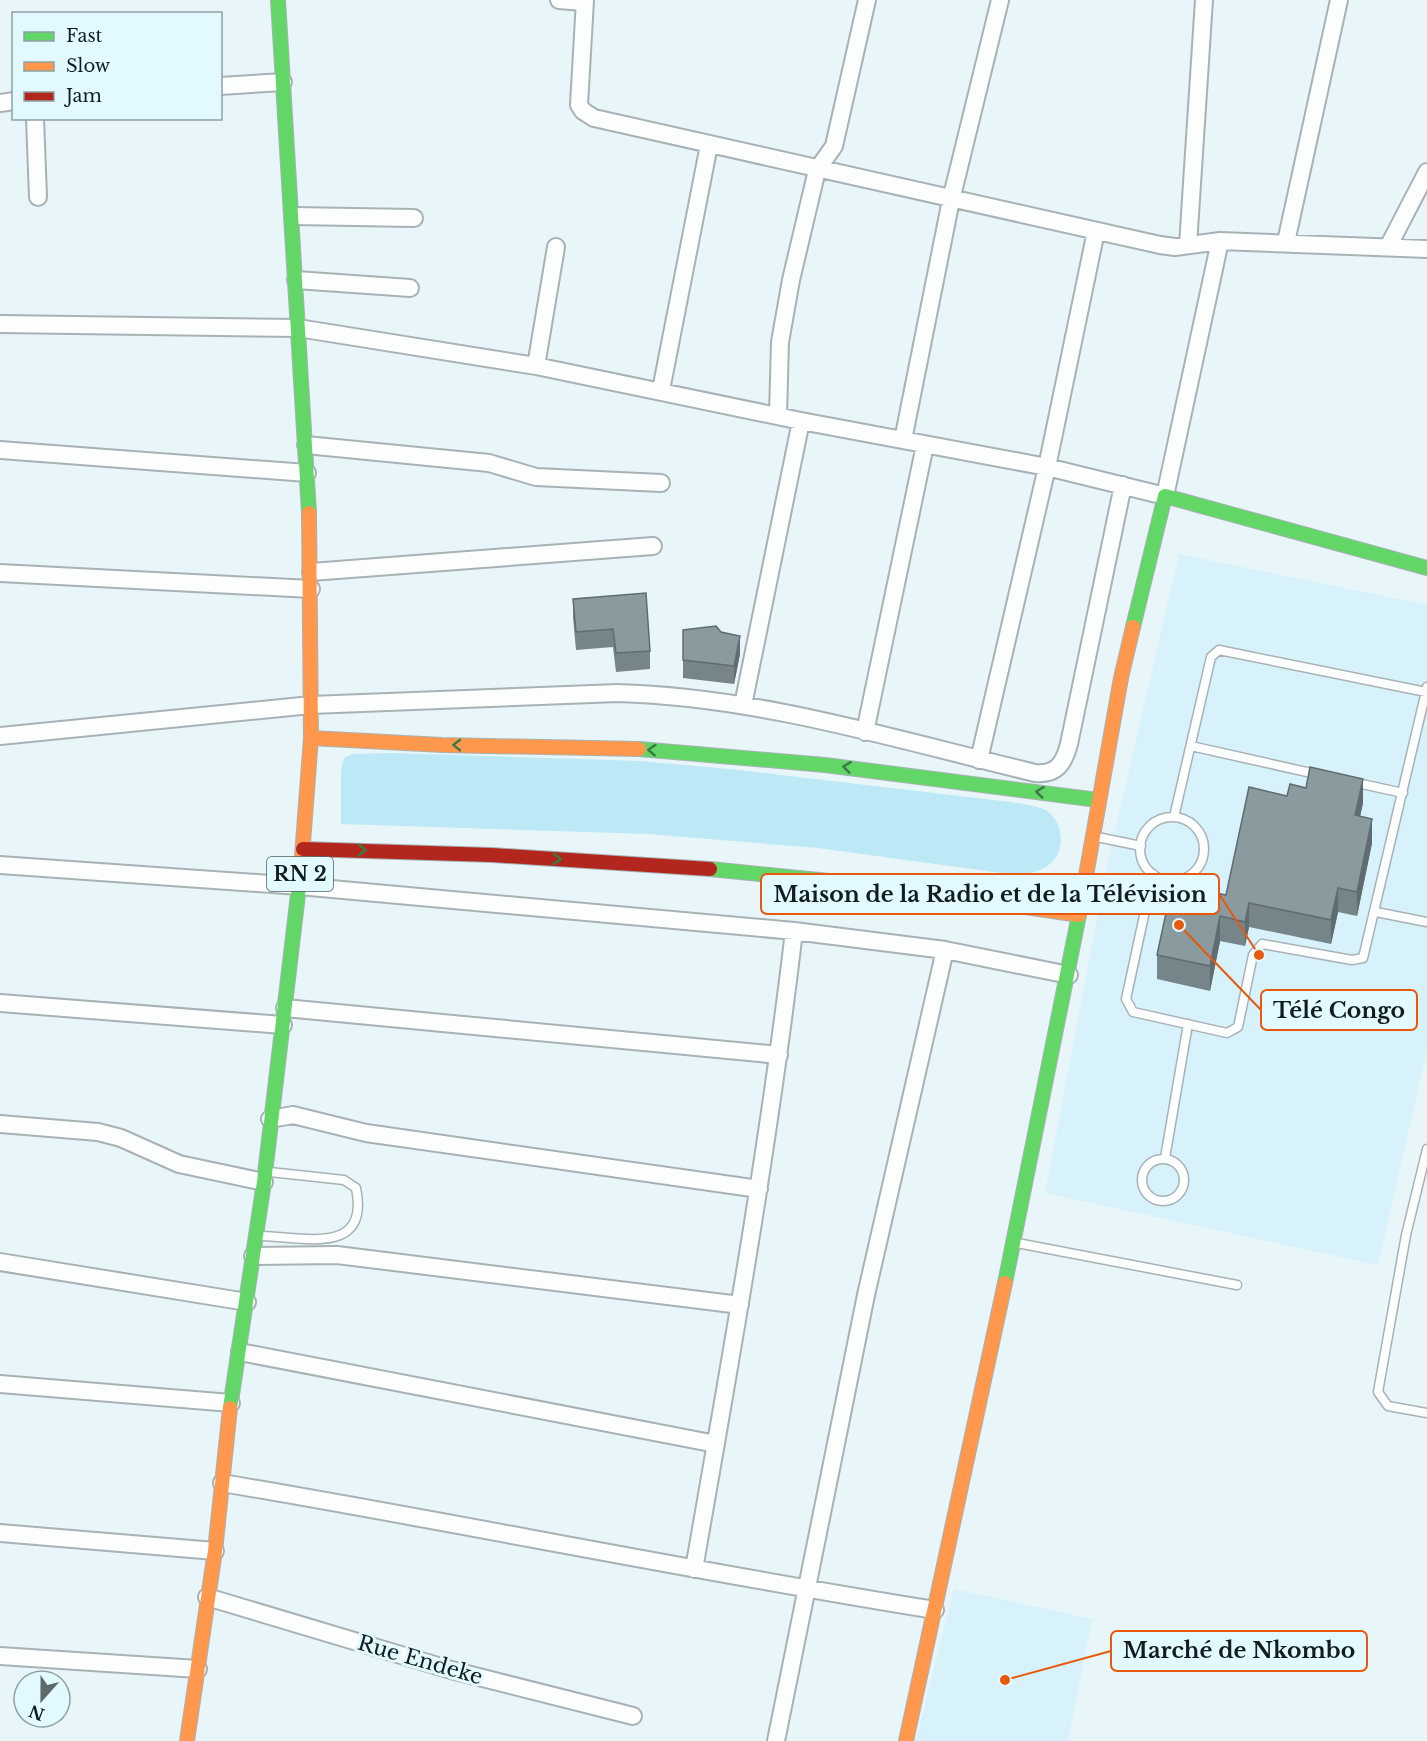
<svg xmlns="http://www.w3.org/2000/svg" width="1427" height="1741" viewBox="0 0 1427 1741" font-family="'Libre Baskerville',serif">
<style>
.built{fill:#d7f2fa}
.grass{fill:#bce9f5}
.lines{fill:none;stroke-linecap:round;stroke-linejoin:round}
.lane-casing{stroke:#a8b2b5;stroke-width:11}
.street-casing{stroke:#a8b2b5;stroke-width:20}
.fast-casing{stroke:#a8b2b5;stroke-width:16}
.slow-casing{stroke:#a8b2b5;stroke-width:16}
.jam-casing{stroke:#a8b2b5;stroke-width:16}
.lane{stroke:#fcfefe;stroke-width:8}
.street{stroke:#fcfefe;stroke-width:16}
.fast{stroke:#63d668;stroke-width:14}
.slow{stroke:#ff974d;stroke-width:14}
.jam{stroke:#b3261e;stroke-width:14}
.wall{fill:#768589}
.shaded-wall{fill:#606c6f}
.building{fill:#899b9f;stroke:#606c6f;stroke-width:1.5}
.oneway{stroke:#3a7a44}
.labels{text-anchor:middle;stroke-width:6;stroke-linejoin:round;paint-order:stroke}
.shield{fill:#e2f9ff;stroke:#505f62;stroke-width:1.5}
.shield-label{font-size:20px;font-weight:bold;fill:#121d1f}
.street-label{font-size:21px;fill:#121d1f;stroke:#e2f9ff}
.leader{fill:none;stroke:#e8590c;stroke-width:2}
.callout-dot{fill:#e8590c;stroke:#e2f9ff;stroke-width:2}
.callout{fill:#e2f9ff;stroke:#e8590c;stroke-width:2}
.callout-label{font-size:22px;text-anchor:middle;font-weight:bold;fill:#121d1f}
</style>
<rect width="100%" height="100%" fill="#e8f5f9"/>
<path class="built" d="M1179 554 1427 605V1050L1378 1265 1045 1193 1108 861Z
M954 1589 1092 1619 1068 1741H916Z"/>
<path class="grass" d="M392 753 639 761 739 770 1010 802C1021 804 1037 805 1047 811 1062 821 1066 847 1053 861 1046 869 1034 872 1024 876L818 848 648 834 341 824V771L344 758 352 754Z"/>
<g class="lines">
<g class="lane-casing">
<path id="lane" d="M1191 746 1320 775
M1353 782 1403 793
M1174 817 1211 657 1219 650 1426 692
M1140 849a32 32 0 1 1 64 0a32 32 0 1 1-64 0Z
M1097 837 1141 846
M1153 874 1126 999 1133 1012 1227 1033 1238 1027 1253 955 1262 944 1352 960 1363 958 1427 687
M1376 912 1427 922
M1427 1149 1406 1235 1378 1392 1388 1406 1427 1413
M1165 1158 1188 1024
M1142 1180a21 21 0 1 1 42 0a21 21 0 1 1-42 0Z
M262 1236C304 1237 370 1256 356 1188L344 1180 270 1172
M1017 1243 1237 1285"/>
</g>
<g class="street-casing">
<path id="street" d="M559 0 584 2
M585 0 579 105 583 111 594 118 1160 245 1175 247 1220 241 1427 249
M220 86 283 82
M0 103 14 101
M35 118 38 197
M293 216 414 218
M1286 242 1339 0
M1188 245 1204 0
M1388 247 1427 172
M296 280 410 288
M0 324 298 328 536 366 801 421 1047 467 1165 496 1220 241
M536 366 556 247
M661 390 709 145
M778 415 780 342 791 280 817 170 834 146 867 0
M903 440 951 200 1000 0
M306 445 489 463 536 477 661 483
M0 450 307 473
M311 572 653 546
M0 573 311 589
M743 705 801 421
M865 732 925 445
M0 736 311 705 618 693C760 697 898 740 1035 773 1057 775 1064 763 1069 744L1123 485
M979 760 1047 467 1096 231
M0 865 299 886 794 931 945 950 1069 975
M0 1003 283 1025
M285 1008 779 1055
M270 1119 293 1115 366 1133 759 1189
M0 1124 98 1132 121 1138 179 1164 264 1182
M253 1256 337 1255 740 1305
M0 1262 247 1302
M240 1352 716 1444
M0 1384 231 1403
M222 1483C460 1523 696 1572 935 1610
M0 1533 215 1551
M694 1569C731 1357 769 1145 794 931
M207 1597 451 1670 633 1716
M0 1656 198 1669
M776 1741 866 1295 945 950"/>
</g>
<g class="fast-casing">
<path id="fast" d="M278 0 309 513
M1133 627 1165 496 1427 568
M639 749 825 765 1098 800
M710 869 839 882 1004 904
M1005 1283 1079 915
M230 1408 264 1182 301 869"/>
</g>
<g class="slow-casing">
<path id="slow" d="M311 738 442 745 639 749
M301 869 311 738 309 513
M1004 904 1079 915 1121 678 1133 627
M187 1741 215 1551 230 1408
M906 1741 1005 1283"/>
</g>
<g class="jam-casing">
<path id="jam" d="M303 849 492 855 710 869"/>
</g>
<use href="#lane" class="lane"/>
<use href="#street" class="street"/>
<use href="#fast" class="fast"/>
<use href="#slow" class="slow"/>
<use href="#jam" class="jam"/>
</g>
<path class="wall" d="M573 599 650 651V669L616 672 613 647 576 650 573 617Z
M683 630 740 654 734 684 683 678Z
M1287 796 1363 803 1360 816 1372 843 1357 916 1338 912 1331 944 1249 927 1245 946 1220 941 1210 991 1157 979V955L1226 895Z"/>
<path class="shaded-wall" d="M740 636V654L734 684V666Z
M1363 779V803L1355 840V815Z
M1372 819V843L1357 916V892Z
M1338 888V912L1331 944V920Z
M1249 903V927L1245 946V922Z
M1220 916V941L1210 991V966Z"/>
<path class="building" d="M646 593 650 651 616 653 613 629 576 632 573 599Z
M716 626 721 632 740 636 734 666 683 660V630Z
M1310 767 1363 779 1355 815 1372 819 1357 892 1338 888 1331 920 1249 903 1245 922 1220 916 1210 966 1157 955 1169 899 1175 889 1182 886 1226 895 1249 787 1287 796 1290 784 1306 788Z"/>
<defs><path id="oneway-chevron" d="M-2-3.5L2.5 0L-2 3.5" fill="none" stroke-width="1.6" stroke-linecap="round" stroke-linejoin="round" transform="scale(1.5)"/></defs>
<g class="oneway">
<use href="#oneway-chevron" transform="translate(457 745) rotate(-179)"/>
<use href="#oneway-chevron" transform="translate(652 750) rotate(-176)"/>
<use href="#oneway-chevron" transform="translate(847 767) rotate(-173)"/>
<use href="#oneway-chevron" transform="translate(1040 792) rotate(-173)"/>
<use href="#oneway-chevron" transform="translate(362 850) rotate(1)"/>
<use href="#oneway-chevron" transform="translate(557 859) rotate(3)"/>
</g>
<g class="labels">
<rect class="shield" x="267" y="857" width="66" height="34" rx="4.5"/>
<g class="shield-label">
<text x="300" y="881">RN 2</text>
</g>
<g class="street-label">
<text transform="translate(420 1660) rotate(16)" y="7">Rue Endeke</text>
</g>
</g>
<path class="leader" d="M1259 955L1219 894M1179 925L1261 1010M1005 1680L1111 1651"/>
<g class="callout-dot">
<circle cx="1259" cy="955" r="6"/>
<circle cx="1179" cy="925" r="6"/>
<circle cx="1005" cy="1680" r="6"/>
</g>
<g class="callout">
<rect x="761" y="874" width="458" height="40" rx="6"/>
<rect x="1261" y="990" width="156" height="40" rx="6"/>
<rect x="1111" y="1631" width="256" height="40" rx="6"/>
</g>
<g class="callout-label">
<text x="990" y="902">Maison de la Radio et de la Télévision</text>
<text x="1339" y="1018">Télé Congo</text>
<text x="1239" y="1658">Marché de Nkombo</text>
</g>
<rect x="12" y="12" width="210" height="108" fill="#e2f9ff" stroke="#8fa1a5" stroke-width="1.5"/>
<rect x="24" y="32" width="30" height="9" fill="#63d668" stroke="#8fa1a5" stroke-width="1.5"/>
<text x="66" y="42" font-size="18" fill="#121d1f">Fast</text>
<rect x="24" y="62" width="30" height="9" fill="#ff974d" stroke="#8fa1a5" stroke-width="1.5"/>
<text x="66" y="72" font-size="18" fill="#121d1f">Slow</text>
<rect x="24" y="92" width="30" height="9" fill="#b3261e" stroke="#8fa1a5" stroke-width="1.5"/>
<text x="66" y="102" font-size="18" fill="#121d1f">Jam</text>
<g transform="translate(42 1699) rotate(201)"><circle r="28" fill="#e2f9ff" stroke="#8fa1a5" stroke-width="1.5"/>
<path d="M0-4.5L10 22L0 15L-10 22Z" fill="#5d696b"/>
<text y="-9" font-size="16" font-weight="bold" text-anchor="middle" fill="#121d1f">N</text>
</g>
</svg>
